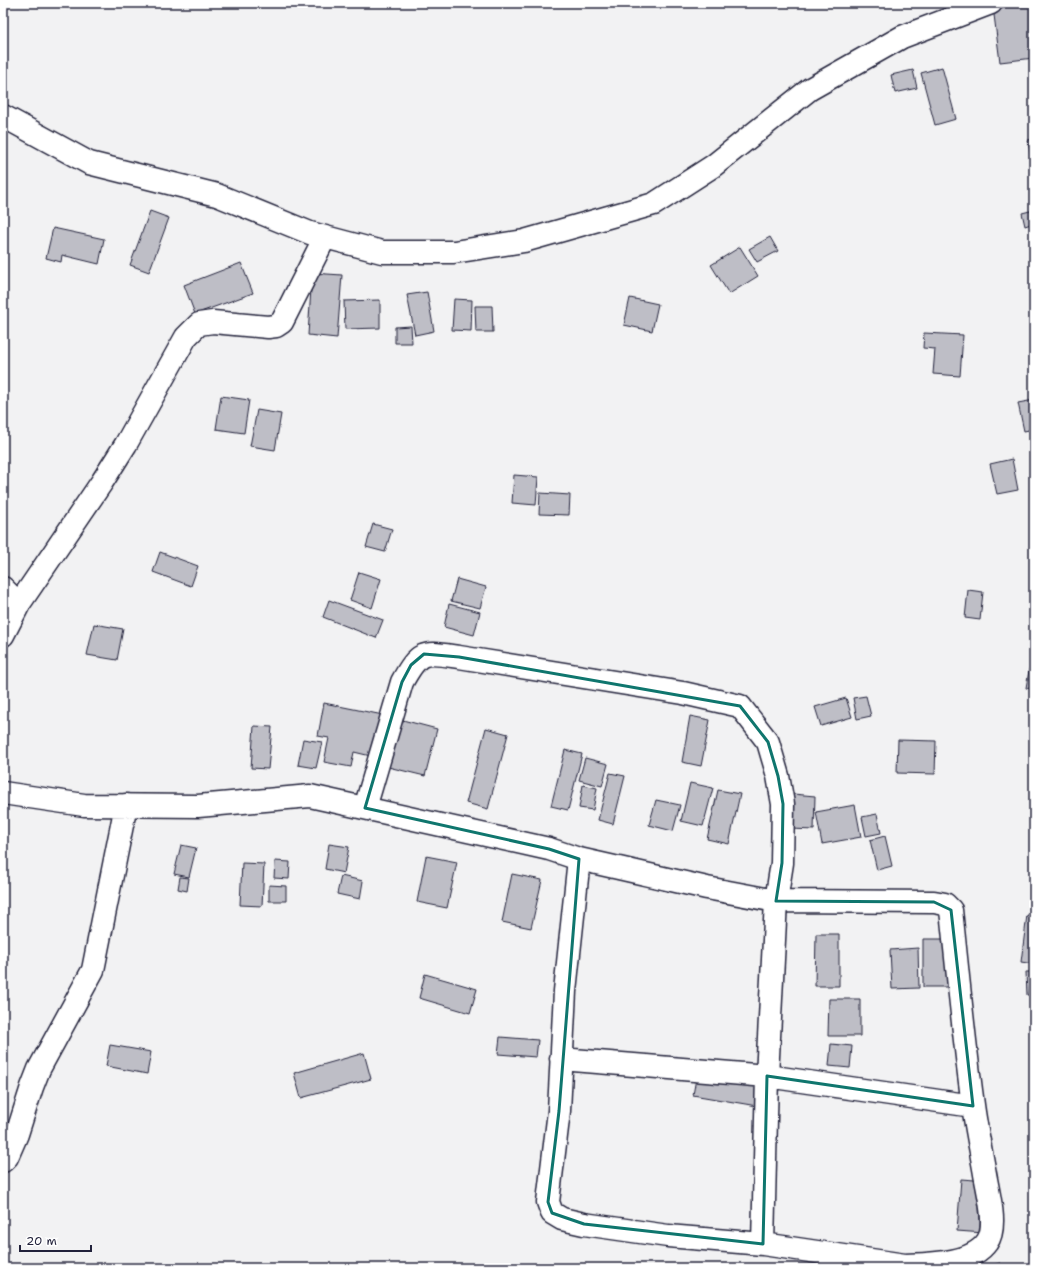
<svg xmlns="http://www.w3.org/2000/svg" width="1037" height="1271" viewBox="0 0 1037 1271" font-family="'Shantell Sans',sans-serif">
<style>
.building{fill:#bebec6;stroke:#22223b}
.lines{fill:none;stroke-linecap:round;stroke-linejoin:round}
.minor-casing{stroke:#22223b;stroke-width:25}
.minor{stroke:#fff;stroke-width:22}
.marked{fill:none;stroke:#0f766e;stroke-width:3;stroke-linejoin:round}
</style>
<rect width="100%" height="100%" fill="#f2f2f3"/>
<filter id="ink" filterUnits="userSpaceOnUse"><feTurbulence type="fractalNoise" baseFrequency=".025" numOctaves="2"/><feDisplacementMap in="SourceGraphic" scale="8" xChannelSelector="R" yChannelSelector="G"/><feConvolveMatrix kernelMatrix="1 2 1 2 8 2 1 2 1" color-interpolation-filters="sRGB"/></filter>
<g filter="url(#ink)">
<path class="building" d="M1034 3V58L1000 62 993 7Z
M942 67 956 119 935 125 921 73Z
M913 70 917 88 895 93 891 75Z
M1034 139V157L1031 158 1028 140Z
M1034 210V223L1025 226 1022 213Z
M150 211 169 218 149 272 130 265Z
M53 228 104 239 99 264 62 255 61 262 46 258Z
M770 237 778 251 757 262 749 249Z
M740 247 758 276 729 294 711 265Z
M241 263 253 293 195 314 184 285Z
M312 273 342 275 337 338 308 335Z
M427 292 434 331 415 335 407 295Z
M630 298 658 304 652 331 624 325Z
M454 299 472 300 471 331 452 330Z
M380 300V328L345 329 344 301Z
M475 306H492L493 332H476Z
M411 326 412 343H395V327Z
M924 333 963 335 960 376 933 374 935 349 923 348Z
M221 396 249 400 244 433 216 429Z
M1034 400V429L1024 431 1018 403Z
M257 410 281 414 275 450 250 446Z
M1012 459 1018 490 997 494 990 464Z
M514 475 538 477 536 505 512 503Z
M540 493 570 495 569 515 539 514Z
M373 524 392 529 385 552 366 547Z
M160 552 198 566 191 586 153 572Z
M359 572 381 579 372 608 350 600Z
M457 579 486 587 480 608 451 601Z
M968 590 983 592 980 620 965 618Z
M329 600 383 620 376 638 323 617Z
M449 604 480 612 474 635 444 627Z
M94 624 123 629 117 660 87 655Z
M1032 653H1034V689L1026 688Z
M866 696 871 716 857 719 853 698Z
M846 698 852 717 821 726 815 707Z
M324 703 383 715 375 757 354 752 351 767 324 762 329 738 318 736Z
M690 716 710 720 701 766 682 762Z
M395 718 437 729 425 776 384 766Z
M254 726 272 727 268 769 251 768Z
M486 728 508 734 488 809 466 803Z
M303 739 322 742 316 768 298 765Z
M898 740 936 741 935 774 897 773Z
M565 750 582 754 568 810 551 806Z
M585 758 608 764 602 786 579 780Z
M610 773 625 776 613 824 598 820Z
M690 783 713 788 703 826 681 821Z
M583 785 597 788 593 810 579 808Z
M718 790 740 794 729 844 707 839Z
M793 794 815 796 814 830 791 829Z
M656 800 680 805 673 831 649 825Z
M855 805 861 837 822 844 816 812Z
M877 814 881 833 866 836 862 817Z
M885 836 892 866 877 870 870 840Z
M329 844 349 847 344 873 325 869Z
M181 845 196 848 189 877 174 874Z
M426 856 457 862 447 908 417 902Z
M275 861 290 862 289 879 274 878Z
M242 863 264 864 262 906 240 905Z
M512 874 542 880 531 928 502 922Z
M341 876 363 881 360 899 337 894Z
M180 877 189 878 187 891 178 889Z
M269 885 286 886V901H269Z
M1027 915 1034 916V964L1021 962Z
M816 934H839V986H815Z
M923 939H953V987H923Z
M918 948 919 988 892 989 890 950Z
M1026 972H1034V995H1027Z
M425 974 477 989 470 1013 419 998Z
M829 999H860V1036H828Z
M500 1037 538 1040 536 1057 498 1054Z
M831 1044 852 1046 850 1068 829 1066Z
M110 1045 151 1052 147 1074 106 1066Z
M364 1053 371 1079 301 1098 294 1073Z
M697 1073 761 1084 757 1106 693 1095Z
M961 1179 988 1181 984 1233 957 1231Z
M1000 1263 1002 1268H984Z"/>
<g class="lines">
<g class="minor-casing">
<path id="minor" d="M3 116 89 163 217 195 310 233 382 252H454L524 241 654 204 713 166 810 89 902 37 991 3
M3 588 19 604
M3 635 19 604 102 482 126 444 186 337 199 324 213 322 268 327 276 326 282 322 325 237
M3 793 84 805 198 806 310 796 549 849 579 859 707 888 776 901 934 902 945 904 951 910C958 975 964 1040 973 1105 976 1128 981 1151 985 1174 988 1192 998 1227 987 1242 972 1264 930 1264 905 1265L763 1244 668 1236 584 1224 562 1219 552 1213 548 1202 559 1111 565 991 579 859
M365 808 402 682C420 649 424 652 459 657L683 693 740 706 768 742 778 776 783 804 782 863 776 901 767 1076 763 1244
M561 1059 767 1076 973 1106
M3 1161 7 1157 17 1134 32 1087 39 1069 93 970 126 805"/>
</g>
<use href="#minor" class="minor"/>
</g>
</g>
<path class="marked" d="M424 654 459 657 740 706 768 742 778 776 783 804 782 863 776 901 934 902 951 910 973 1106 767 1076 763 1244 584 1224 552 1213 548 1202 559 1111 579 859 549 849 365 808 402 682 411 665Z"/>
<rect width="1037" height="1271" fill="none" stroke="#fff" stroke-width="16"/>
<rect x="8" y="8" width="1021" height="1255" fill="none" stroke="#22223b" stroke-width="1.5" filter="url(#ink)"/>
<path d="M20 1245v6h71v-6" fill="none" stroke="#22223b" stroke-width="2"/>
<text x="26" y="1245" font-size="12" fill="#22223b" stroke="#ffffff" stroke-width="3" paint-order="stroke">20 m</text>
</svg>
